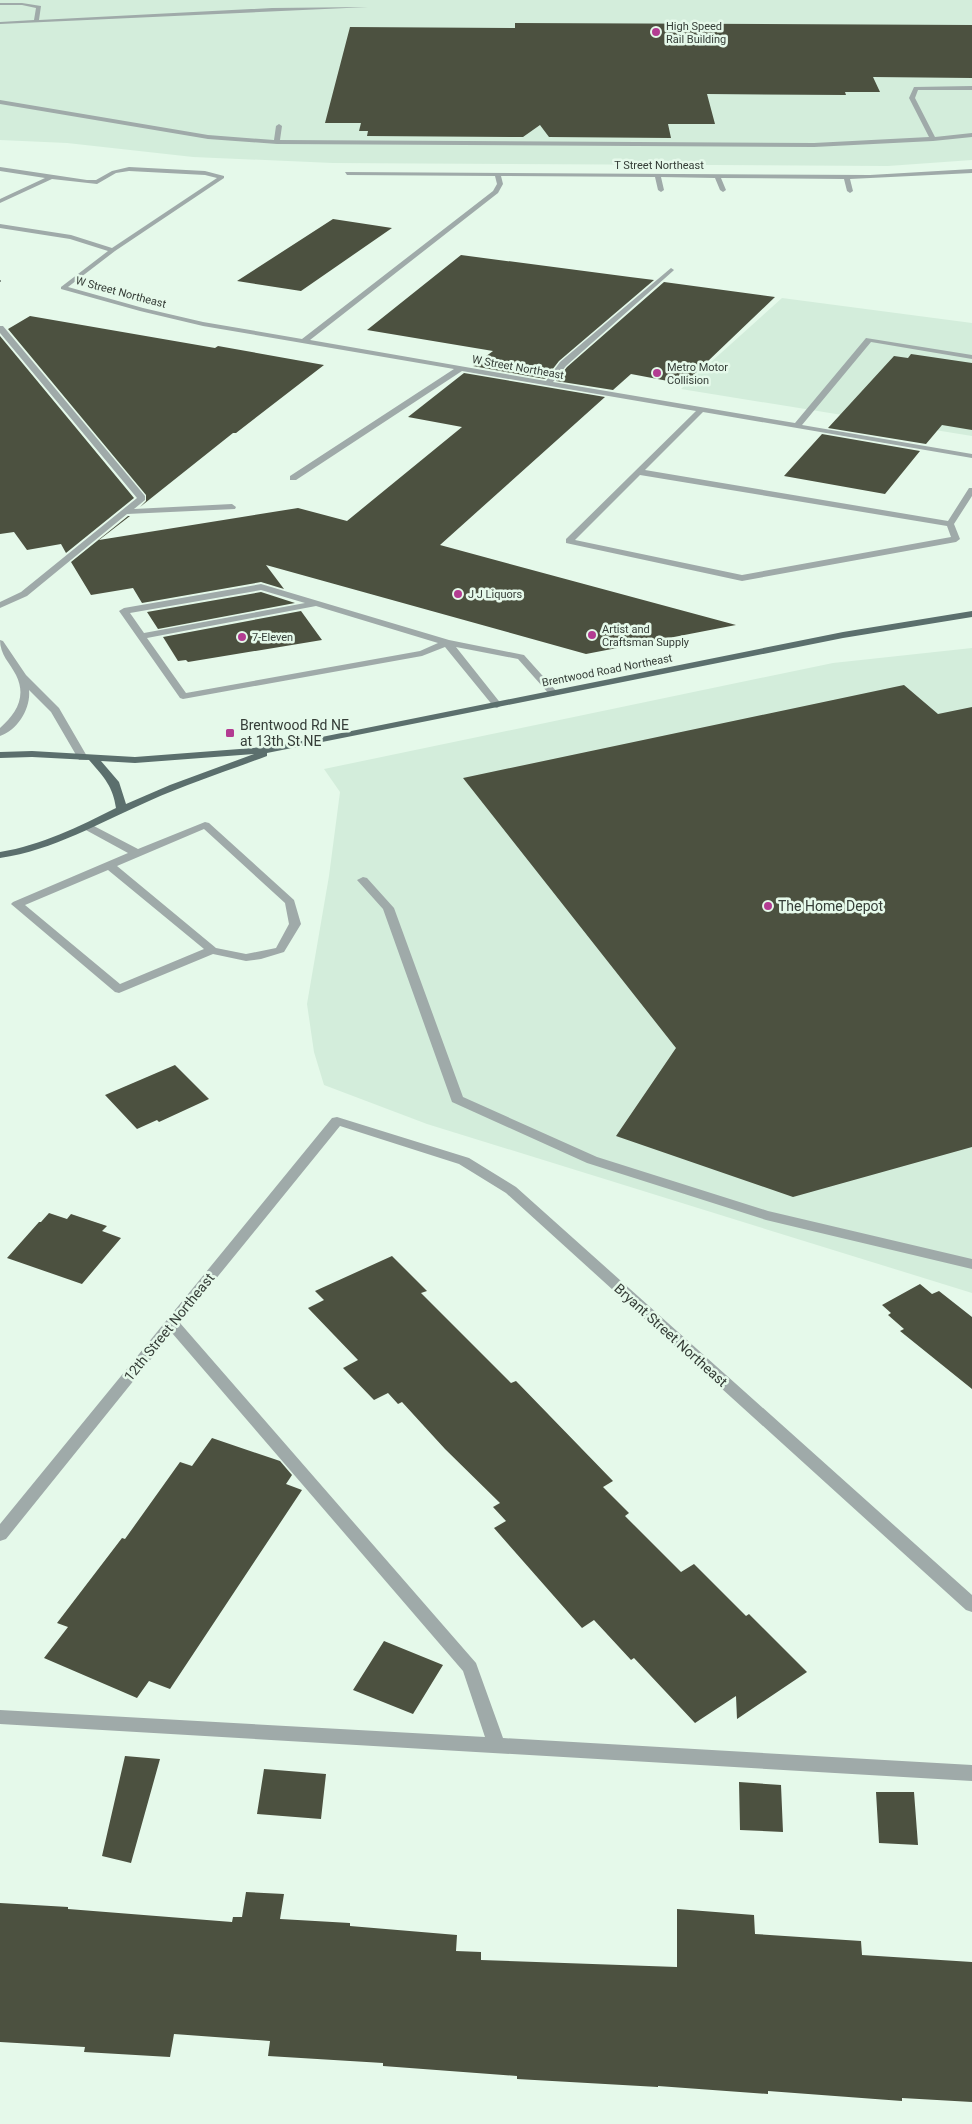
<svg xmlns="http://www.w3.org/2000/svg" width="972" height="2124" viewBox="0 0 972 2124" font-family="Roboto,sans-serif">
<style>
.built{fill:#d3eddb}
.building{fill:#4c5140}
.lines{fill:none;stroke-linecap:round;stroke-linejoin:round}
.path{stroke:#87958a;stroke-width:2;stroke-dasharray:1 2;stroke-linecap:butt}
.minor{fill:#9faaa9;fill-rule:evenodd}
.major{fill:#5b6f6d;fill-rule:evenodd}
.poi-dot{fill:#b33c92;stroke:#e5f9ea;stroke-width:2}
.labels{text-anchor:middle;stroke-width:5;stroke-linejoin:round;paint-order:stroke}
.far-poi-label{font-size:11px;fill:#353d37;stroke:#e5f9ea;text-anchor:start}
.far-street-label{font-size:11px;fill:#353d37;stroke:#e5f9ea}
.poi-label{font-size:14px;fill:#353d37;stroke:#e5f9ea;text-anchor:start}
.street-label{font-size:14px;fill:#353d37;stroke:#e5f9ea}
</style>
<rect width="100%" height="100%" fill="#e5f9ea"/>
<path class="built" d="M0 0H972V160L888 166 333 163 193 157 67 143 0 140Z
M782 298 972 323V436L681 389Z
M972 648V1293L427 1124 324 1085 314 1052 307 1004 329 876 340 792 324 769 833 663Z"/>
<path class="building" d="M515 23 972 25V78L873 77 880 92H845L846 95 707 94 715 124H668L671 138 549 137 540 125 523 137 367 136 368 131H359L361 123H325L350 27 515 28Z
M333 219 392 228 301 291 237 281Z
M461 255 630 277 654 280 559 361 545 379 473 366 493 351 367 330Z
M664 282 775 297 684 384 631 374 613 390 556 381 567 367Z
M30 316 215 348 218 346 324 365 236 433H233L140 507 146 501V495L8 329Z
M0 336 134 498 66 553 61 544 27 550 14 532 0 534Z
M911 354 972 363V430L942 425 926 444 828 428 894 356 908 358Z
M464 373 605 397 440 545 736 625 586 654 266 565 284 589 261 582 142 603 133 588 91 595 71 562 128 516H130L99 540 298 508 347 521 462 427 408 417Z
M822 434 920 451 885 494 784 476Z
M261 592 295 603 158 629 147 612Z
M301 611 322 640 188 662 186 660 178 661 163 637Z
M904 685 938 714 972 707V1147L793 1197 616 1136 676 1048 463 778Z
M175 1065 209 1099 159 1122 157 1120 137 1129 105 1095Z
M49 1213 67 1219 71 1214 107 1226 102 1231 121 1238 82 1284 7 1258 39 1222H41Z
M392 1256 427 1291 421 1293 511 1383 516 1381 613 1481 603 1487 629 1513 625 1516 681 1572 694 1564 746 1616 749 1614 807 1672 737 1719 736 1696 695 1723 634 1658 631 1660 594 1620 582 1628 494 1528 506 1521 493 1507 500 1503 445 1449 402 1402 398 1404 388 1393 374 1400 343 1368 358 1360 308 1308 324 1300 315 1291Z
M920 1284 932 1294 939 1291 972 1317V1389L900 1331 904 1329 888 1315 891 1313 882 1305Z
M212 1438 280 1461 292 1475 286 1484 302 1490 170 1689 149 1681 137 1698 44 1658 68 1627 57 1623 122 1538 125 1539 180 1462 192 1466Z
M384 1641 443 1665 413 1714 353 1690Z
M125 1756 160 1759 131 1863 102 1856Z
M264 1769 326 1774 321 1819 257 1814Z
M739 1782 781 1785 783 1832 740 1830Z
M876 1792H914L918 1845 879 1843Z
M246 1892 284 1894 280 1919 350 1923V1926L457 1935 456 1951 481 1952V1960L677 1967V1909L754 1915 755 1934 861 1941 862 1955 972 1962V2102L902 2098V2101L768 2091V2094L658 2086V2087L517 2079V2076L383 2066V2063L268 2056 270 2041 174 2034 170 2057 84 2052 85 2047 0 2042V1903L68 1907V1909L232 1922 233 1917H242Z"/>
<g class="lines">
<path class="path" d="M0 281H2"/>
<path class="minor" d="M0 3H22L41 6 39 20 272 8 368 7 0 24V22L34 20 36 8 22 5H0Z
M972 86V90H918L915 98 935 137 972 133V137L933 141 814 147 277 144 208 139 0 104V100L208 135 274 140 276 126 279 124 282 126 280 140 814 143 929 137 909 98 914 87Z
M0 167 87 180H96L112 171 129 167 205 171 224 176V178L115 251 68 287 143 308 203 322 302 339 493 191 497 184 495 176 347 175 345 172 870 175 972 169V173L850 179 853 191 850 193 847 191 844 179 721 178 726 190 723 192 720 190 715 178 661 177 664 190 661 192 658 190 655 177 501 176 503 184 498 193 310 340 546 381 560 362 671 268 674 270 673 271 566 366 553 382 795 423 866 338 972 355V359L871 342 802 425 972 454V458L703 412 645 470 948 521 969 488H972V496L954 524 960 539 956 542 742 581 566 543V539L696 411 462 371 296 480H290V476L454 369 203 326 140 311 61 289V287L108 251 70 239 0 228V224L71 235 112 248 217 178 205 175 129 171 116 173 97 184 52 179 0 203V199L45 178 0 171ZM640 475 947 526 951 537 742 575 575 540Z
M0 326H3L145 496V500L134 509 232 504 236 507 235 509 127 514 27 596 0 608V602L21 592 137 498 0 333Z
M261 584 449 640 524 655 558 693 553 696 550 695 518 659 456 647 502 705 497 708 494 707 445 647 422 656 183 699 180 698 119 611 124 608ZM261 590 305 603 144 633 130 613ZM316 606 438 643 420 651 186 693 147 638Z
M0 640 3 641 26 675 59 708 88 758 87 760H79L51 712 29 690C31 708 18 730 0 736V728C16 714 27 697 16 675 10 663 0 655 0 640Z
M205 822 209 823 294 900 301 924 284 952 261 959 246 961 213 954 119 993 115 992 11 904 13 902 128 853 84 829 83 827 84 825H92L138 849ZM204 829 285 903 289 924 276 948 246 954 216 948 117 866ZM108 870 204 949 120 984 25 905Z
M363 877 367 878 394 908 463 1097 597 1157 768 1211 972 1259V1269L766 1220 587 1163 452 1102 383 909 357 880Z
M337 1117 469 1158 516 1187 972 1595V1612L966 1610 506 1193 459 1164 340 1126 180 1323 476 1663 503 1738 972 1765V1781L0 1724V1710L485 1737 463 1671 172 1333 6 1539 0 1541V1524L332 1118Z"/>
<path class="major" d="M972 611V617L843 638 267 753V756C227 771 187 784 149 801 99 823 54 850 0 858V852C42 845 78 827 116 808 113 786 103 776 89 760L32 757 0 758V752L32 751 135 757 277 746 843 632ZM254 754 170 785 126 804 119 782 101 761 135 763Z"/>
</g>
<g class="poi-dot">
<circle cx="656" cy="32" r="5"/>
<circle cx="657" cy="373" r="5"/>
<circle cx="458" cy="594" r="5"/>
<circle cx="592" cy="635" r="5"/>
<circle cx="242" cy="637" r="5"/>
<rect x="225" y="728" width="10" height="10" rx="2.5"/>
<circle cx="768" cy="906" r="5"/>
</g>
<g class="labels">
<g class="far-poi-label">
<text x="666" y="30">High Speed<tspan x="666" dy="13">Rail Building</tspan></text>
<text x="667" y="371">Metro Motor<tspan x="667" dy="13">Collision</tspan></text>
<text x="468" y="598">J J Liquors</text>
<text x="602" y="633">Artist and<tspan x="602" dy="13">Craftsman Supply</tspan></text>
<text x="252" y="641">7-Eleven</text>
</g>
<g class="far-street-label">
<text x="659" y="169">T Street Northeast</text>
<text transform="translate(121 292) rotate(15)" y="4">W Street Northeast</text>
<text transform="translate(518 367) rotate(10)" y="4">W Street Northeast</text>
<text transform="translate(607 670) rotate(-11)" y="4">Brentwood Road Northeast</text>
</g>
<g class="poi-label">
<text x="240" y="730">Brentwood Rd NE<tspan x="240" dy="16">at 13th St NE</tspan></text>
<text x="778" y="911">The Home Depot</text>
</g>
<g class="street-label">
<text transform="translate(169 1327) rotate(-51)" y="5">12th Street Northeast</text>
<text transform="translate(671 1335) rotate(42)" y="5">Bryant Street Northeast</text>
</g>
</g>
</svg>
